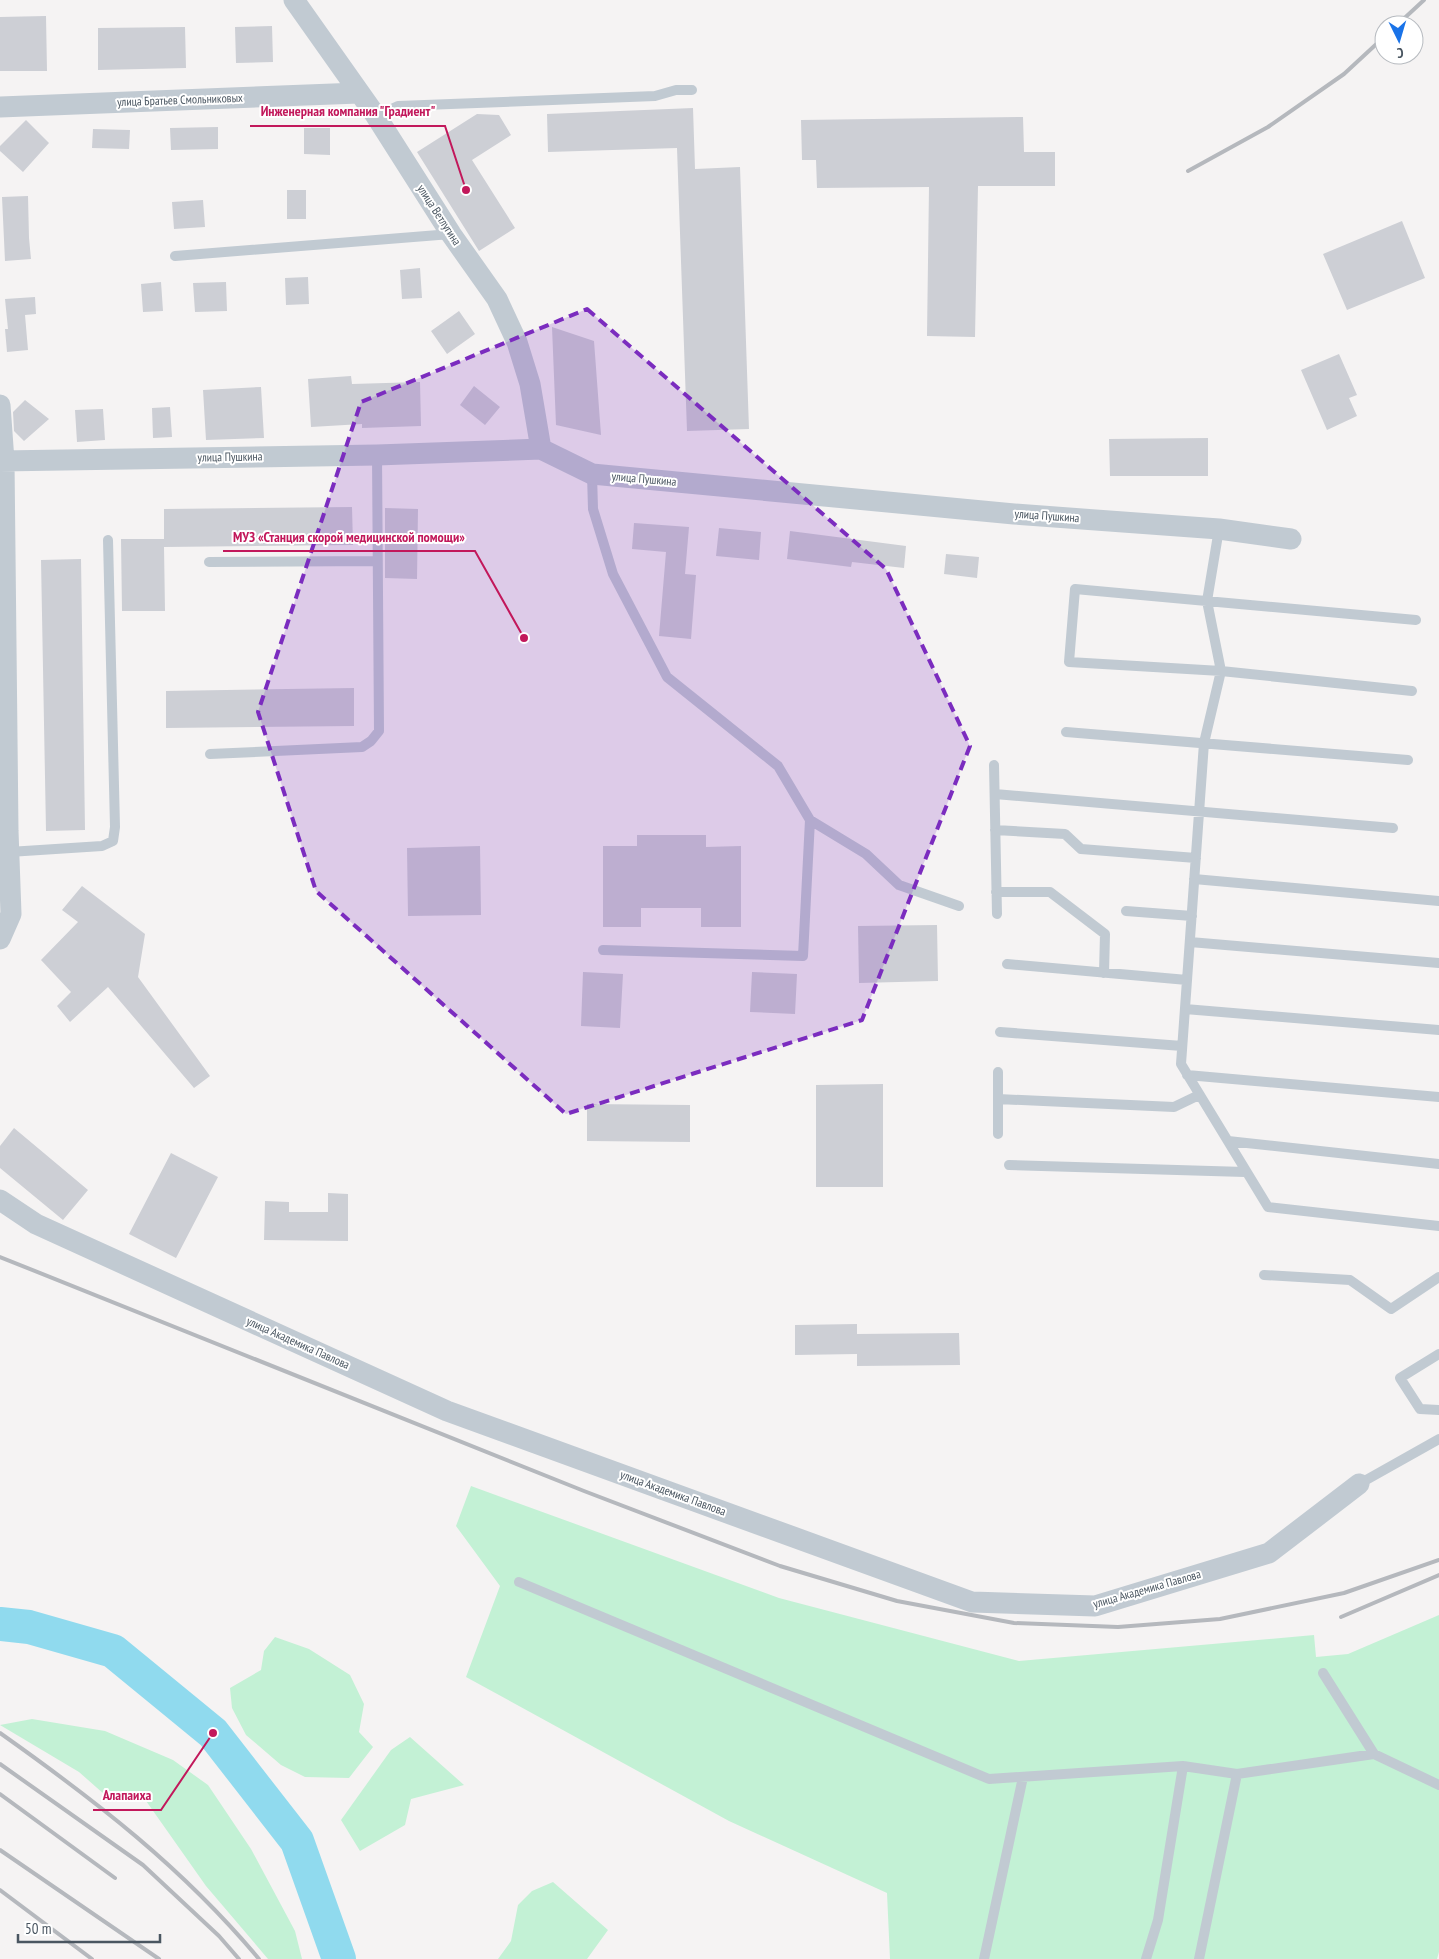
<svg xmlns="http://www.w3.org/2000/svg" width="1439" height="1959" viewBox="0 0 1439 1959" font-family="'PT Sans Narrow',sans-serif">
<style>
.green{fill:#c3f1d5}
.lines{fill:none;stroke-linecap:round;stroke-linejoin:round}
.river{stroke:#90daee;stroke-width:34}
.building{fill:#cdcfd5}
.lane{stroke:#c1cad2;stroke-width:10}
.street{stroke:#c1cad2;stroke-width:21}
.rail{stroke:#b5b8bd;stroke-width:4}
.marked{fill:#7b2cbf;fill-opacity:0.2;stroke:#7b2cbf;stroke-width:4;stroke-dasharray:10 6;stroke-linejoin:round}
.labels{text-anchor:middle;stroke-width:4;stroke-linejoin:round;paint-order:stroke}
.street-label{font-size:12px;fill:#4a5661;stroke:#fff}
.leader{fill:none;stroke:#c2185b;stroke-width:2}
.callout-dot{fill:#c2185b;stroke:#fff;stroke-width:2}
.callout-label{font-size:14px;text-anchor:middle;font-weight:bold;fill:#c2185b;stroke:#fff;stroke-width:4;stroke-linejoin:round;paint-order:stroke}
</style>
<rect width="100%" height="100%" fill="#f5f3f3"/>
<path class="green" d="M471 1486 779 1598 1019 1661 1314 1635 1316 1657 1348 1654 1439 1615V1952L1437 1959H890L887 1893 729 1821 466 1677 500 1586 456 1526Z
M275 1637 309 1649 350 1675 364 1704 359 1732 373 1747 349 1778 305 1777 281 1765 246 1735 232 1708 230 1688 261 1670 264 1651Z
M32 1719 105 1731 173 1760 208 1785 251 1849 295 1931 302 1959H268L206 1886 144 1798 113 1802 79 1772 0 1725Z
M410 1737 464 1785 411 1799 405 1825 360 1851 341 1820 391 1750Z
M553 1882 608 1930 587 1959H498L511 1941 518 1905 532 1891Z"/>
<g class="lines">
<path class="river" d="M0 1624 29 1627 113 1651 213 1733 297 1841 339 1959"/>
</g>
<path class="building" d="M46 16 47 71H0V17Z
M272 26 273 62 236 63 235 27Z
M185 27 186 68 98 70V28Z
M693 108 695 169 740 167 749 429 687 431 677 148 548 152 547 114Z
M477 114 499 115 511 135 472 160 515 228 479 251 417 152Z
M1023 117 1024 152H1055V186H978L975 337 927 336 929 187 817 188 816 160H802L801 120Z
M26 120 49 143 23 172 0 151V146Z
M218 127V149L171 150 170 128Z
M304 128H330V155L304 154Z
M93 129 130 130 129 149 92 148Z
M287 190H306V219H287Z
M28 196 29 238 31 259 5 261 2 197Z
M203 200 205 227 174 229 172 202Z
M1402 221 1425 278 1347 310 1323 254Z
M420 268 422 298 402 299 400 270Z
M308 277 309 304 286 305 285 278Z
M161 282 163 311 143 312 141 284Z
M226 282 227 311 195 312 193 283Z
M35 297 36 314 25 315 28 350 7 352 5 329H8L5 299Z
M459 311 475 334 447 354 431 331Z
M552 327 594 341 601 435 556 425Z
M1339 354 1357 395 1349 398 1357 416 1327 430 1301 370Z
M351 376 352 384 420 382 421 426 362 428V424L311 427 308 379Z
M474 386 500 407 485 425 460 405Z
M261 387 264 438 206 440 203 390Z
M25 400 49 419 24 441 14 431 13 412Z
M170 407 172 437 153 438 152 408Z
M103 409 105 440 77 442 75 410Z
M1208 438V476H1110L1109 439Z
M352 507 353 545 164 547 165 611H122L121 539H164V509Z
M385 508 418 509 417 579 385 578Z
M634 523 689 527 685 574 696 575 691 639 659 636 666 552 632 549Z
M719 528 761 532 759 560 716 556Z
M790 531 906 546 904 568 852 562 851 567 787 559Z
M946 554 979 557 977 578 944 574Z
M81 559 85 830 46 831 41 560Z
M354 688V726L166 728V691Z
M637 835H706V847L741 846V927H701V908H641V927H603V846H637Z
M480 846 481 915 408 916 407 848Z
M82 886 145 934 138 977 210 1076 194 1088 108 987 70 1022 57 1006 71 992 41 960 78 922 62 910Z
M937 925 938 981 859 983 858 926Z
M583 972 623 974 620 1028 581 1026Z
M752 972 797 974 795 1014 750 1012Z
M883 1084V1187H816V1085Z
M587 1104 690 1105V1142L587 1141Z
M14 1128 88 1190 63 1220 0 1168V1146Z
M171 1153 218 1177 176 1258 129 1234Z
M328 1193 348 1194V1241L264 1240 265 1201 289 1202V1212H328Z
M857 1324V1334L959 1333 960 1365 857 1366V1354L795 1355V1325Z"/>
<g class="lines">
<path class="lane" d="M376 116 398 106 655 96 676 90H692
M175 256 451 234
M592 474 593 509 613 574 667 677 778 766 810 820 803 956 603 950
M1219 529 1207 601 1221 671 1204 743 1181 1064 1268 1207 1439 1226
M209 562 376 561
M1412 691 1221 671 1069 662 1075 589 1416 620
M1066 732 1408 760
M210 754 362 747 371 741 379 731 377 455
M994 765 997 914
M995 794 1393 828
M810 820 866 854 899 885 959 906
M995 830 1065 834 1081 849 1196 858
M9 852 102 846 113 841 115 827 108 540
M1194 879 1439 901
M996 892H1050L1105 934 1104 973
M1126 911 1192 916
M1190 942 1439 963
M1007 964 1187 980
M1185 1009 1439 1030
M1000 1032 1182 1046
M998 1072V1134
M1187 1075 1439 1097
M998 1099 1174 1107 1199 1095
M1228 1141 1439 1164
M1009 1165 1245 1172
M1264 1275 1350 1280 1391 1309 1439 1277
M1439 1354 1400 1378 1420 1409 1439 1410
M1359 1484 1439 1439
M519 1582 989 1779 1183 1766 1237 1774
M1323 1673 1374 1754
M984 1959 1023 1777
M1146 1959 1158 1920 1183 1766
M1199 1959 1237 1774 1374 1754 1439 1785"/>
<path class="street" d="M294 0 376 116 451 234 497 299 517 342 530 384 541 449
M0 107 359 93
M0 405 4 461 8 831 11 914 0 939
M0 461 377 455 541 449 592 474 1014 514 1219 529 1291 539
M0 1200 36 1224 447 1411 972 1602 1095 1606 1269 1553 1359 1484"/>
<path class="rail" d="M1397 25 1424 0
M1188 171 1268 127 1344 74 1384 37
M0 1257 584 1491 780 1566 897 1601 1014 1623 1118 1627 1220 1619 1344 1593 1439 1560
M1341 1617 1439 1575
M0 1733C96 1801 183 1868 259 1959
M0 1764 143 1865 219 1936 239 1959
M0 1794 115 1878
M0 1850 159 1959
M0 1890 92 1959"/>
</g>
<path class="marked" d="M587 309 886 569 970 746 862 1020 566 1114 316 891 258 712 361 402Z"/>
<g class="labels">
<g class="street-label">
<text transform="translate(180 100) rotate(-2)" y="4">улица Братьев Смольниковых</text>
<text transform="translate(439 215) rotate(57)" y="4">улица Ветлугина</text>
<text transform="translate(230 457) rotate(-1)" y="4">улица Пушкина</text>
<text transform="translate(644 479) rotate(5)" y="4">улица Пушкина</text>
<text transform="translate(1047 516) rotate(4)" y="4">улица Пушкина</text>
<text transform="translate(298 1343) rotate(24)" y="4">улица Академика Павлова</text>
<text transform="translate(673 1493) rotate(20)" y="4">улица Академика Павлова</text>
<text transform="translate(1147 1589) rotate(-16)" y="4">улица Академика Павлова</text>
</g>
</g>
<path class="leader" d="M466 190L445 126H250M524 638L475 551H223M213 1733L161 1810H93"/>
<g class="callout-dot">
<circle cx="466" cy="190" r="5"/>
<circle cx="524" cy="638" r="5"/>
<circle cx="213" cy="1733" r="5"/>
</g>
<g class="callout-label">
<text x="348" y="116">Инженерная компания "Градиент"</text>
<text x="349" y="542">МУЗ «Станция скорой медицинской помощи»</text>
<text x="127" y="1800">Алапаиха</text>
</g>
<g transform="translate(1399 40) rotate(175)"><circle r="24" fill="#ffffff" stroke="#b7bbc0"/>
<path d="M0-4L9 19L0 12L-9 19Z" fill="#1a73e8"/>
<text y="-8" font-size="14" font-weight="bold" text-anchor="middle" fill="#4a5661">С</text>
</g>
<path d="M18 1934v8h142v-8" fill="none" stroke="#4a5661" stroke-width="2.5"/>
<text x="25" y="1934" font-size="15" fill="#4a5661" stroke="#ffffff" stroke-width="4" paint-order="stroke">50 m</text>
</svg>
